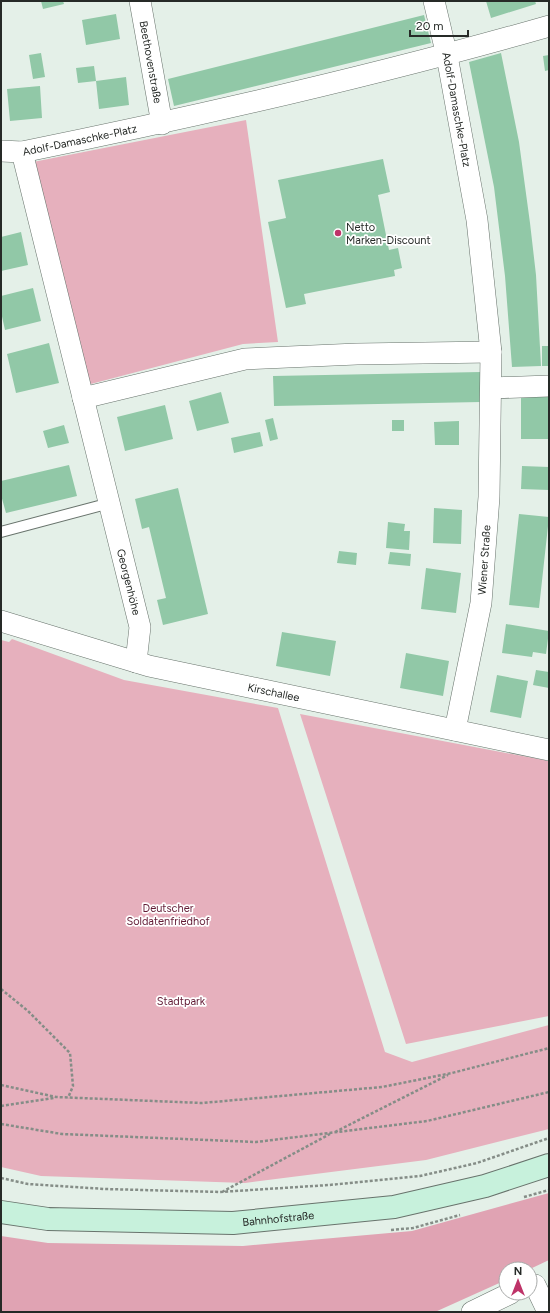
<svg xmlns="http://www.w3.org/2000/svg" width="550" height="1313" viewBox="0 0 550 1313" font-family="Figtree,sans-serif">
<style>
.green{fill:#e6b0bd}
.forest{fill:#e0a3b3}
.building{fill:#91c8a7}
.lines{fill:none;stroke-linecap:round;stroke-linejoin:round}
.lane-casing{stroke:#68736c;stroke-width:12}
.street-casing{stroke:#68736c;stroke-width:22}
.secondary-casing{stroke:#68736c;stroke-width:24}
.path{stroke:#858d87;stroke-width:2.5;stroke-dasharray:3 2;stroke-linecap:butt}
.lane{stroke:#fff;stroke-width:10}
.street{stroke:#fff;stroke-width:21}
.secondary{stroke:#c7f1dc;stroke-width:22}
.poi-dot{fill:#be3368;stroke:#fff;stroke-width:1.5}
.labels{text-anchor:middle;stroke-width:3.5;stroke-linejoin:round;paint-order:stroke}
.street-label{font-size:11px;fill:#262a27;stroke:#fff}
.poi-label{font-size:11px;fill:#262a27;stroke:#fff;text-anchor:start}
.park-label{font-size:11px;fill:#621b35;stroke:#fff}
</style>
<rect width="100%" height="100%" fill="#e4f0e8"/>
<path class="green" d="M246 120 278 342 243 344 87 385 33 162Z
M12 639 124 680 278 708 385 1052 412 1062 549 1025V1129L426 1160 245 1183 41 1176 1 1167V640L9 642Z
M300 714 549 761V1016L406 1044Z"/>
<path class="forest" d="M549 1193V1260L530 1269H506V1280L435 1312H1V1236L48 1243 243 1246 412 1231Z"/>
<path class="building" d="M41 1H63L64 4 43 9Z
M486 1H535L536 4 491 18Z
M116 14 120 39 86 45 82 20Z
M424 15 431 43 174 106 168 79Z
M41 53 45 77 33 79 29 55Z
M501 53 519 142 530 223 536 275 541 366 512 367 505 276 494 187 469 62Z
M549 55V70L545 71 543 56Z
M94 66 96 81 78 83 76 68Z
M126 77 129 105 99 109 96 81Z
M40 86 42 118 10 121 7 89Z
M383 159 390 192 378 195 389 250 398 248 402 268 394 270 395 276 304 294 306 304 286 308 268 222 286 218 278 180Z
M21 232 28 265 1 271V237Z
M33 288 41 321 5 330 1 312V296Z
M49 343 59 383 16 393 7 354Z
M542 346H549V366H542Z
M481 372V402L274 406 273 376Z
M221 392 229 423 197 431 189 401Z
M521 396H549V439H521Z
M165 405 173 439 125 451 117 417Z
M273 418 278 439 270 441 265 420Z
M392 420H404V431H392Z
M459 421V445H435L434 422Z
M64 425 69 443 48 448 43 431Z
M260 432 263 446 234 453 231 438Z
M69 465 77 496 6 513 1 495V481Z
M522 466 549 467V490L521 489Z
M178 488 208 614 163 625 157 600 166 598 149 527 142 529 135 499Z
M434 508 462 510 461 544 433 543Z
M519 514 549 517 539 608 509 605Z
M388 522 405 524 404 531H410L409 550 386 548Z
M339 551 357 553 356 565 337 563Z
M390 552 411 554 410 566 388 564Z
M426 568 461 573 456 613 421 609Z
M506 624 549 631 546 654 533 652 532 657 502 653Z
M282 632 336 641 330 676 276 666Z
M406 653 449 661 443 696 400 688Z
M536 670 549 672V688L533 685Z
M497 675 528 681 521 718 490 712Z"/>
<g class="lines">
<g class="lane-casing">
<path id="lane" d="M1 532 110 503"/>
</g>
<g class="street-casing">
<g id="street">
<path id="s1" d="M140 1 162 124"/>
<path id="s2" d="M434 1 447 56 477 220 491 352 489 497 481 603 455 730"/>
<path id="s3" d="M1 151 22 152C199 116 375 76 549 26"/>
<path id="s4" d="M22 152 140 627 136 662"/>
<path d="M492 388 549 386"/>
<path d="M83 398 245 359 357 354 491 352"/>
<path id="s5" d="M1 621 149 666 549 750"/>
<path d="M530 1286 535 1285 548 1312"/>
<path d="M472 1312 511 1293"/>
</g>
</g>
<g class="secondary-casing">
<g id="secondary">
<path id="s6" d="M1 1212 48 1219 233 1223 394 1207 485 1186 549 1165"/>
</g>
</g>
<path class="path" d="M1 989 28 1011 70 1053 73 1086 68 1098
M1 1085 56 1097 202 1103 382 1087 452 1073 549 1048
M1 1106 54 1098
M1 1124 62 1134 256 1142 427 1121 549 1092
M335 1132 448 1075
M1 1178 28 1184 105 1189 220 1192 329 1185 420 1176 477 1163 549 1138
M222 1192 330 1134
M524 1197 549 1190
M391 1230 413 1228 460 1215"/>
<use href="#lane" class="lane"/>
<use href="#street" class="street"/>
<use href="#secondary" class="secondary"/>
</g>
<circle class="poi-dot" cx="338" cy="233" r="4"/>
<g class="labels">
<g class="street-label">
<text dy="4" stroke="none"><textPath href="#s1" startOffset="62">Beethovenstraße</textPath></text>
<text dy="4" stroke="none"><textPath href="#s2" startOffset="111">Adolf-Damaschke-Platz</textPath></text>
<text dy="4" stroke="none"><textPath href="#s3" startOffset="80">Adolf-Damaschke-Platz</textPath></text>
<text transform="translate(484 560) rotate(-86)" y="4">Wiener Straße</text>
<text dy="4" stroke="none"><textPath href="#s4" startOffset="443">Georgenhöhe</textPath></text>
<text dy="4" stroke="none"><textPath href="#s5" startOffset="282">Kirschallee</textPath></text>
<text dy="4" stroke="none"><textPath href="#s6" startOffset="278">Bahnhofstraße</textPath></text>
</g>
<g class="poi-label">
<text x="346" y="231">Netto<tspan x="346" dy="13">Marken-Discount</tspan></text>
</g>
<g class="park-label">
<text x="168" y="912">Deutscher<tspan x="168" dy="13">Soldatenfriedhof</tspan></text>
<text x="181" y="1005">Stadtpark</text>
</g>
</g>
<rect width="550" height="1313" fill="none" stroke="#262a27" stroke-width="4"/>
<g transform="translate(518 1281)"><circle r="19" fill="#ffffff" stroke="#a8aaa9"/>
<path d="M0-3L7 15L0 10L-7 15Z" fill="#be3368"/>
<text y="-6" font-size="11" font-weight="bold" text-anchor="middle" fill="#262a27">N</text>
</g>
<path d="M410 30v6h58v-6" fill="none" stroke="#262a27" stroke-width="2"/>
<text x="416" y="30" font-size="12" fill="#262a27" stroke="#ffffff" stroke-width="3" paint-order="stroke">20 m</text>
</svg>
